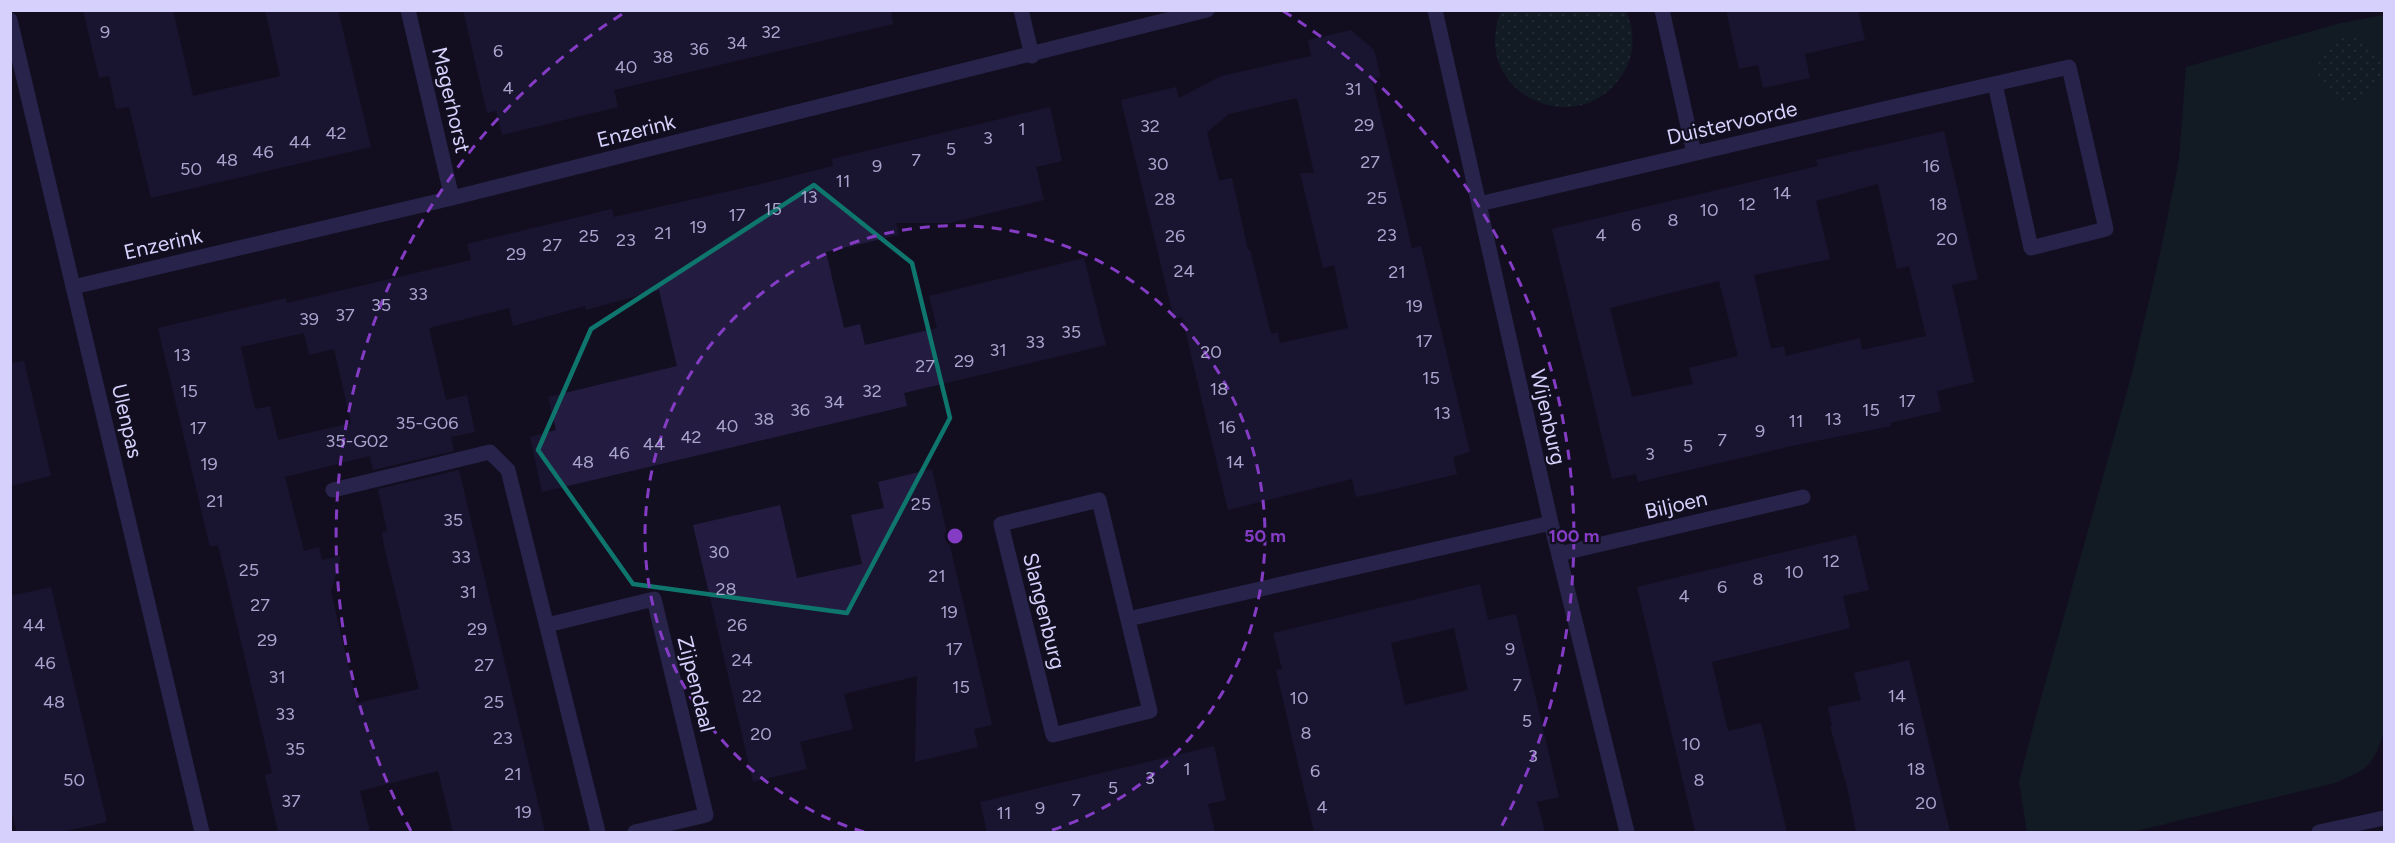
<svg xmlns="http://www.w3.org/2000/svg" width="2395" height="843" viewBox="0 0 2395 843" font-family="Figtree,sans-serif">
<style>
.green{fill:#122a29}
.park{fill:url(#park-dots)}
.building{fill:#231c40;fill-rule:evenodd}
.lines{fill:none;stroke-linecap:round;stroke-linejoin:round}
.minor{stroke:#403d7c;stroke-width:15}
.marked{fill:none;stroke:#0f766e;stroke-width:4.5;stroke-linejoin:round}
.ring{fill:none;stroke:#843cc5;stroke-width:3;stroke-dasharray:10 8}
.labels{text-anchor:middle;stroke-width:4.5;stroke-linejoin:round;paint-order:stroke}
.number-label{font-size:18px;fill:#a9a4cd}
.street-label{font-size:21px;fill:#d6d1fc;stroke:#120f20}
.centre{fill:#843cc5;stroke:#120f20;stroke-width:3}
.ring-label{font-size:18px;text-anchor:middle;font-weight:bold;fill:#843cc5;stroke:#120f20;stroke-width:4.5;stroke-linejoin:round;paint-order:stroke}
</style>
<defs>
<pattern id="park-dots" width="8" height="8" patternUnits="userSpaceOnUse" patternTransform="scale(1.5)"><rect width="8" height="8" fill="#122a29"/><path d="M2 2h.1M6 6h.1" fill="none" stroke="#344849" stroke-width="1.8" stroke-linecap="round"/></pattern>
</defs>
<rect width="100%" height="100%" fill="#120f20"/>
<path class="green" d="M2384 15V731C2372 768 2370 767 2335 783L2131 832H2027L2019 782 2036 716 2131 377 2160 254 2179 160 2186 67 2341 23Z"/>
<path class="park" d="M1501 11H1626C1635 30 1635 54 1624 72 1579 146 1468 92 1501 11Z
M2318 69a32 32 0 1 1 64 0a32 32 0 1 1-64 0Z"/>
<path class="building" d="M83 10H173L193 96 280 76 265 10H338L371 147 151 198 129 107 116 109 109 76 99 78Z
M463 10H891L893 24 614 90 618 107 502 135 496 111 487 113Z
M1726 10H1858L1865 40 1805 54 1810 78 1763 88 1758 65 1739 69Z
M1351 30 1374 50 1381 77 1372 79 1412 248 1421 246 1470 452 1453 457 1457 474 1377 493 1356 497 1352 479 1228 510 1182 317 1174 319 1121 100 1176 87 1179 98 1221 76 1311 56 1308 40ZM1297 98 1314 173H1300L1323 268 1334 265 1348 328 1280 343 1278 332 1271 334 1250 250H1248L1232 178 1219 181 1207 132 1229 114Z
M1050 107 1062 161 1036 167 1044 200 950 223H896L899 235 826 252 844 328 860 324 865 345 937 328 929 296 1084 258 1106 345 904 393 907 406 542 492 530 437 556 430 548 397 677 366 659 290 586 310 585 306 513 326 509 308 429 328 446 400 467 395 475 432 451 437 454 451 373 470 370 456 285 477 304 551 319 547 322 560 341 556 331 592 357 703 419 689 384 546 382 532 387 531 378 489 459 470 545 832H453L438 771 360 791 370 832H278L265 775 272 773 218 545 210 547 158 328 286 298 287 303 471 260 467 244 612 209 614 217 761 184 833 166 832 159ZM304 333 309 355 334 349 351 423 278 440 270 406 255 409 241 347Z
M1944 131 1978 279 1952 285 1974 382 1937 391 1941 411 1890 423 1891 426 1796 445 1638 482 1636 474 1612 479 1552 229 1818 166 1816 160ZM1878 184 1897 269 1909 266 1926 336 1862 350 1860 338 1786 356 1784 346 1771 349 1754 275 1830 259 1816 201ZM1719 281 1738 356 1689 368 1693 384 1632 397 1610 308Z
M24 361 51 476 10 486V363Z
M932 469 992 725 974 729 978 747 915 762 917 676 844 694 853 729 800 742 807 769 753 782 693 525 780 505 797 578 862 564 851 515 884 508 878 482Z
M1856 535 1869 590 1843 596 1850 628 1712 662 1728 731 1761 723 1787 832H1695L1637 587Z
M1480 584 1488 620 1516 614 1559 797 1537 802 1545 832H1314L1276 670 1282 669 1273 633ZM1454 628 1468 690 1405 705 1391 643Z
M51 587 107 822 61 832H17L10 805V596Z
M1909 660 1950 832H1856L1848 791 1830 726H1832L1828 707 1861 700 1854 673Z
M1214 746 1226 800 1208 804 1215 832H987L980 802Z"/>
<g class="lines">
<path class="minor" d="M408 10 452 198
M1021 10 1032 56
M1435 10 1551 523 1627 832
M1662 10 1694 153
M10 20 202 832
M1479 204C1676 157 1872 111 2069 67L2106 229 2031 248 1995 84
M73 287 452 198 1207 10
M333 490 490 452 508 470 598 832
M1099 500 1150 711 1053 735 1001 524Z
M1559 554 1803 497
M1128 619 1551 523
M547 625 654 599 706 815 635 832
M2319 832 2384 818"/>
</g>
<path d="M0 0H2395V843H0ZM814 185 912 263 950 418 847 613 633 584 538 450 591 329Z" fill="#120f20" fill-opacity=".55" fill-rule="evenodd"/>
<path class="marked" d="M814 185 912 263 950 418 847 613 633 584 538 450 591 329Z"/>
<g class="ring">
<path d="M864 832A310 310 0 1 1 1046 832"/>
<path d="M411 831A619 619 0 0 1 627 11M1283 11A619 619 0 0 1 1499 831"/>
</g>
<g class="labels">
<g class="number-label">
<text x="105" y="38">9</text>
<text x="771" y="38">32</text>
<text x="737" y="49">34</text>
<text x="699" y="55">36</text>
<text x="498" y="57">6</text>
<text x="663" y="63">38</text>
<text x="626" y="73">40</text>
<text x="508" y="94">4</text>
<text x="1353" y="95">31</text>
<text x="1364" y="131">29</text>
<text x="1150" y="132">32</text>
<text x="1022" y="135">1</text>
<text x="336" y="139">42</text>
<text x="988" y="144">3</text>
<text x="300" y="148">44</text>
<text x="951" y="155">5</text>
<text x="263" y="158">46</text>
<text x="227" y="166">48</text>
<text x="916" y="166">7</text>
<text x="1370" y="168">27</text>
<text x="1158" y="170">30</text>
<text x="877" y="172">9</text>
<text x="1931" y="172">16</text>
<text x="191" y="175">50</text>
<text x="843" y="187">11</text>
<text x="1782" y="199">14</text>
<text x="809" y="203">13</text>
<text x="1377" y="204">25</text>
<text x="1165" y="205">28</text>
<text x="1747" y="210">12</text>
<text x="1938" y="210">18</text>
<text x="773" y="215">15</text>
<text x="1709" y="216">10</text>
<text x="737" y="221">17</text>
<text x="1673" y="226">8</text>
<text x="1636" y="231">6</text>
<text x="698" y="233">19</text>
<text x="663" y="239">21</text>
<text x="1387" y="241">23</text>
<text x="1601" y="241">4</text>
<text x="589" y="242">25</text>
<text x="1175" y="242">26</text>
<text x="1947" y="245">20</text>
<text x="626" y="246">23</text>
<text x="552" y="251">27</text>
<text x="516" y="260">29</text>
<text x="1184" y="277">24</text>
<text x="1397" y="278">21</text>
<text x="418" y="300">33</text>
<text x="381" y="311">35</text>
<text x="1414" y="312">19</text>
<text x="345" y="321">37</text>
<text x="309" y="325">39</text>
<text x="1071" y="338">35</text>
<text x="1424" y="347">17</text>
<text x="1035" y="348">33</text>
<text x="998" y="356">31</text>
<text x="1211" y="358">20</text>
<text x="182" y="361">13</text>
<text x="964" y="367">29</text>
<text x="925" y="372">27</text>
<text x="1431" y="384">15</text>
<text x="1219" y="395">18</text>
<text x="189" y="397">15</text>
<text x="872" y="397">32</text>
<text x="1907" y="407">17</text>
<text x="834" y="408">34</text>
<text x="800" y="416">36</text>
<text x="1871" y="416">15</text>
<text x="1442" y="419">13</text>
<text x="764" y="425">38</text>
<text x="1833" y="425">13</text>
<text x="1796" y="427">11</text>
<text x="427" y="429">35-G06</text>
<text x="727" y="432">40</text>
<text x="1227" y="433">16</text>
<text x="198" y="434">17</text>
<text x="1760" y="437">9</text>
<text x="691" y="443">42</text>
<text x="1722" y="446">7</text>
<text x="357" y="447">35-G02</text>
<text x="654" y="450">44</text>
<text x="1688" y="452">5</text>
<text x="619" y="459">46</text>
<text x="1650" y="460">3</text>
<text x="583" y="468">48</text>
<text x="1235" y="468">14</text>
<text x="209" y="470">19</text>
<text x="215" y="507">21</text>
<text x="921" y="510">25</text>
<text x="453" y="526">35</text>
<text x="719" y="558">30</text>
<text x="461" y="563">33</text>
<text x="1831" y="567">12</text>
<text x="249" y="576">25</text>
<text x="1794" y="578">10</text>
<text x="937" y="582">21</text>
<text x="1758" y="585">8</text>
<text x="1722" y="593">6</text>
<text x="726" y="595">28</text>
<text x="468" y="598">31</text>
<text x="1684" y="602">4</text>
<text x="260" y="611">27</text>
<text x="949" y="618">19</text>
<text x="34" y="631">44</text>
<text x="737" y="631">26</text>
<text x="477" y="635">29</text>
<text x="267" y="646">29</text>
<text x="954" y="655">17</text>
<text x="1510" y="655">9</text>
<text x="742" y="666">24</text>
<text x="45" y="669">46</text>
<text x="484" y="671">27</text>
<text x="277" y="683">31</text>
<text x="1517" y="691">7</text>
<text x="961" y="693">15</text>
<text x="752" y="702">22</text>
<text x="1897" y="702">14</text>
<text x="1299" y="704">10</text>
<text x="54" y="708">48</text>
<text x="494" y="708">25</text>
<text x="285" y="720">33</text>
<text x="1527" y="727">5</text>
<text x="1906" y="735">16</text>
<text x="1306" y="739">8</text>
<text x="761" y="740">20</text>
<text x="503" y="744">23</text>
<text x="1691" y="750">10</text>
<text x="295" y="755">35</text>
<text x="1533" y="762">3</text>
<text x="1187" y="775">1</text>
<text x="1916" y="775">18</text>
<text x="1315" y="777">6</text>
<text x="513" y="780">21</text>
<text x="1150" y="784">3</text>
<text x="74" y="786">50</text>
<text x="1699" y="786">8</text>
<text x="1113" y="794">5</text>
<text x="1076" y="806">7</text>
<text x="291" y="807">37</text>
<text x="1926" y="809">20</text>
<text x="1322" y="813">4</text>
<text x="1040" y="814">9</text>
<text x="523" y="818">19</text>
<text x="1004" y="819">11</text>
</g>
<g class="street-label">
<text transform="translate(451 100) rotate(77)" y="7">Magerhorst</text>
<text transform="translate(1732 123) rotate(-13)" y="7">Duistervoorde</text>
<text transform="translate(636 131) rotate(-14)" y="7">Enzerink</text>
<text transform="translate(163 244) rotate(-13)" y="7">Enzerink</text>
<text transform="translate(1548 417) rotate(77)" y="7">Wijenburg</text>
<text transform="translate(127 421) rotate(77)" y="7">Ulenpas</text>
<text transform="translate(1676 505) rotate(-13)" y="7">Biljoen</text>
<text transform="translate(1044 611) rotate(76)" y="7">Slangenburg</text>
<text transform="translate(696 684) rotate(76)" y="7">Zijpendaal</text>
</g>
</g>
<circle cx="955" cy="536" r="9" class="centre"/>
<g class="ring-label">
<text x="1265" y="542">50 m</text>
<text x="1574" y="542">100 m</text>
</g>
<rect width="2395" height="843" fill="none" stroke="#d6d1fc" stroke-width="24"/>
</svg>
